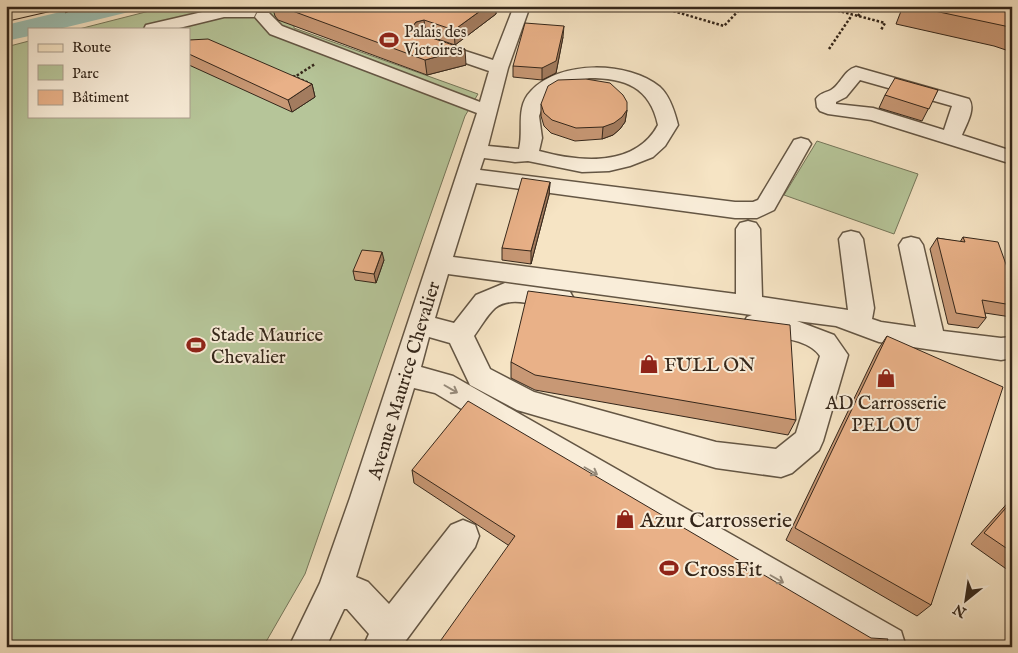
<svg xmlns="http://www.w3.org/2000/svg" width="1018" height="653" viewBox="0 0 1018 653" font-family="'IM FELL English',serif">
<style>
.green{fill:#b6c599;stroke:#75765a}
.lines{fill:none;stroke-linecap:round;stroke-linejoin:round}
.river{fill:#9dbfb2;fill-rule:evenodd}
.minor-casing{stroke:#645644;stroke-width:3}
.major-casing{stroke:#34261a;stroke-width:2}
.path{stroke:#34261a;stroke-width:2.5;stroke-dasharray:2.5 2;stroke-linecap:butt}
.minor{fill:#f9edd9;fill-rule:evenodd}
.major{fill:#f6e4c4;fill-rule:evenodd}
.wall{fill:#c89875;stroke:#34261a}
.shaded-wall{fill:#a37c5f;stroke:#34261a}
.building{fill:#e9b188;stroke:#34261a}
.oneway{stroke:#968a7a}
.labels{text-anchor:middle;stroke-width:4;stroke-linejoin:round;paint-order:stroke}
.far-poi-label{font-size:16px;fill:#34261a;stroke:#f9edd9;text-anchor:start}
.poi-label{font-size:19px;fill:#34261a;stroke:#f9edd9;text-anchor:start}
.street-label{font-size:19px;fill:#34261a;stroke:#f9edd9}
.near-poi-label{font-size:22px;fill:#34261a;stroke:#f9edd9;text-anchor:start}
</style>
<rect width="100%" height="100%" fill="#f6e4c4"/>
<filter id="stains"><feTurbulence type="fractalNoise" baseFrequency=".004" numOctaves="4"/><feColorMatrix values="0 0 0 0 .2 0 0 0 0 .09 0 0 0 0 .02 0 0 0 .5 -.17"/></filter>
<radialGradient id="worn" r=".72"><stop offset=".6" stop-color="#630" stop-opacity="0"/><stop offset="1" stop-color="#630" stop-opacity=".3"/></radialGradient>
<path class="green" d="M169 6H294V28L478 94 465 116 305 574 263 647H6V47L29 41V116H189V29H79Z
M817 141 918 174 894 234 784 195Z"/>
<g class="lines">
<path class="river" d="M85 6H133L129 12 59 29H29V36L6 41V25Z"/>
<g class="minor-casing">
<path id="minor" d="M514 6H530L508 68 488 146 519 149C524 130 515 107 531 91 560 60 628 61 660 87 670 96 675 113 678 125L665 146 653 157 630 166 609 171 582 172 528 161 515 162 484 158 480 170 735 202H753L758 200 794 140 801 138 808 140 811 144 774 210 757 218H735L476 183 453 257 736 294V229L740 223 748 221 756 223 760 229 762 297 848 310 839 239 843 233 851 231 859 233 863 239 874 308 872 319 881 322 916 327 899 245 903 239 911 237 919 239 923 245 943 331 1001 338 1012 337V358L1001 360 879 342 836 326 797 321 834 335 848 355 823 441 819 450 792 473 781 477 716 468 517 410 470 385 450 343 429 337 421 367 453 376 901 631 906 647H859L435 393 414 388 356 577 368 582 389 604 451 525 463 520 475 525 479 536 475 547 401 647H363L369 634 347 609H344L326 647H289L320 583 350 498 477 113 270 34 255 17 257 13H269L282 26 480 102 489 71 428 50 425 46 428 42 434 41 493 60ZM589 78C625 78 650 87 658 125 635 168 579 162 539 151L542 138 539 116 546 97 564 85ZM448 274 752 315 747 317 743 324 747 331C768 338 807 336 820 356L796 433 776 449 716 442 534 392 490 369 474 336C480 328 487 315 495 308 516 292 546 313 570 306L574 299 570 292 505 283 476 295 454 323 435 318Z
M224 7 254 9 256 13 254 17H224L175 29H144L146 25Z
M856 67 969 99C976 109 966 125 962 135L1012 151V164L871 120 828 114 820 111 817 107 816 99C820 93 825 93 831 90 841 84 844 70 856 67ZM860 80 952 106 944 130 873 108 836 104V102L846 97Z"/>
</g>
<g class="major-casing">
<path id="major" d="M25 6H56L54 10 6 21V11Z"/>
</g>
<path class="path" d="M656 6 724 26 743 6
M820 6 885 23 881 30
M65 12 89 6
M858 16 865 6
M829 49 852 15
M293 76 309 83
M293 78 315 64"/>
<use href="#minor" class="minor"/>
<use href="#major" class="major"/>
</g>
<path class="wall" d="M272 6H496V14L455 45 426 35 466 65 427 75 278 20 275 16Z
M903 6H1012V52L994 46 896 24Z
M563 37 556 73 542 80 513 77V66Z
M189 40 312 84 315 97 292 112 189 65Z
M938 90 922 121 879 108 885 95Z
M541 104 627 110 625 122 620 129 613 135 602 139 575 141 551 133 544 126 541 116Z
M550 182 549 195 531 264 502 260V248Z
M963 237 1012 281 1011 317 985 313 986 318 978 328 948 324 930 249 937 238 960 242Z
M384 260 376 283 355 280 353 271Z
M887 336 931 605 917 616 786 540 877 351Z
M511 362 796 420 788 435 535 390 511 378Z
M412 470 885 647 508 545 414 483Z
M1012 498V573L971 544Z
M1012 640V647H1007Z"/>
<path class="shaded-wall" d="M487 6H496V14L455 45 454 30Z
M424 20 426 35 418 37 412 27 416 22Z
M564 26 563 37 556 73 542 80V68Z
M465 49 466 65 427 75 425 60Z
M312 84 315 97 292 112 288 100Z
M627 110 625 122 620 129 613 135 602 139 603 127Z
M550 182 549 195 531 264V251Z
M382 252 384 260 376 283 374 274Z"/>
<path class="building" d="M279 6H487L454 30 424 20 416 22 412 27 417 33 465 49 425 60Z
M911 6H1012V28L1005 26Z
M525 23 564 26 556 61 542 68 513 66Z
M208 39 312 84 288 100 189 54V40Z
M895 78 938 90 929 109 885 95Z
M586 79 610 83 623 95 627 102V110L622 117 614 123 603 127 576 128 552 120 544 113 541 104 548 86 558 80Z
M522 178 550 182 531 251 502 248Z
M963 237 998 242 1012 281V305L982 300 986 318 956 313 937 238 965 242Z
M362 250 382 252 374 274 353 271Z
M528 291 790 325 796 420 535 375 511 362Z
M887 336 1003 387 931 605 795 528Z
M468 401 871 638 888 639 885 647H436L515 536 412 470Z
M1012 501V552L984 533Z"/>
<defs><path id="oneway-shaft" d="M-6 0H5M1.5-3L5.5 0L1.5 3" fill="none" stroke-width="1.6" stroke-linecap="round" stroke-linejoin="round" transform="scale(1.25)"/></defs>
<g class="oneway">
<use href="#oneway-shaft" transform="translate(451 389) rotate(30)"/>
<use href="#oneway-shaft" transform="translate(591 471) rotate(30)"/>
<use href="#oneway-shaft" transform="translate(777 579) rotate(30)"/>
</g>
<defs>
<g id="stadium-bare" transform="scale(1.5)"><path d="M0-5a6.5 5 0 1 0 0 10a6.5 5 0 1 0 0-10ZM-3.5-1.8h7v3.6h-7Z" fill="#8f2418" stroke="#f9edd9" stroke-width="2.5" paint-order="stroke"/></g>
<g id="shop-bare" transform="scale(1.5)"><path d="M-5-2.5h2.3a2.7 3.5 0 0 1 5.4 0H5L5.5 6h-11ZM-1.5-2.5h3a1.5 2.3 0 0 0-3 0Z" fill="#8f2418" stroke="#f9edd9" stroke-width="2.5" paint-order="stroke"/></g>
</defs>
<g fill-rule="evenodd">
<use href="#stadium-bare" x="389" y="40"/>
<use href="#stadium-bare" x="196" y="345"/>
<use href="#shop-bare" x="649" y="364"/>
<use href="#shop-bare" x="886" y="378"/>
<use href="#shop-bare" x="625" y="519"/>
<use href="#stadium-bare" x="669" y="568"/>
</g>
<g class="labels">
<g class="far-poi-label">
<text x="404" y="37">Palais des<tspan x="404" dy="18">Victoires</tspan></text>
</g>
<g class="poi-label">
<text x="211" y="341">Stade Maurice<tspan x="211" dy="22">Chevalier</tspan></text>
<text x="664" y="371">FULL ON</text>
<text x="886" y="409" text-anchor="middle">AD Carrosserie<tspan x="886" dy="22">PELOU</tspan></text>
</g>
<g class="street-label">
<text transform="translate(403 380) rotate(-73)" y="7">Avenue Maurice Chevalier</text>
</g>
<g class="near-poi-label">
<text x="640" y="527">Azur Carrosserie</text>
<text x="684" y="576">CrossFit</text>
</g>
</g>
<rect width="1018" height="653" fill="none" stroke="#f6e4c4" stroke-width="25"/>
<rect x="8" y="8" width="1003" height="638" fill="none" stroke="#34261a" stroke-width="2.5"/>
<rect x="12" y="12" width="993" height="628" fill="none" stroke="#34261a"/>
<rect x="28" y="28" width="162" height="90" fill="#f9edd9" stroke="#aa9d8d"/>
<rect x="38" y="44" width="25" height="8" fill="#f6e4c4" stroke="#aa9d8d"/>
<text x="72" y="52" font-size="15" fill="#34261a">Route</text>
<rect x="38" y="65" width="25" height="15" fill="#b6c599" stroke="#aa9d8d"/>
<text x="72" y="78" font-size="15" fill="#34261a">Parc</text>
<rect x="38" y="90" width="25" height="15" fill="#e9b188" stroke="#aa9d8d"/>
<text x="72" y="102" font-size="15" fill="#34261a">Bâtiment</text>
<g transform="translate(966 600) rotate(210)" stroke="#f9edd9" stroke-width="4" paint-order="stroke">
<path d="M0-4L9 19L0 12L-9 19Z" fill="#34261a"/>
<text y="-8" font-size="14" font-weight="bold" text-anchor="middle" fill="#34261a">N</text>
</g>
<rect width="100%" height="100%" filter="url(#stains)"/>
<rect width="100%" height="100%" fill="url(#worn)"/>
</svg>
